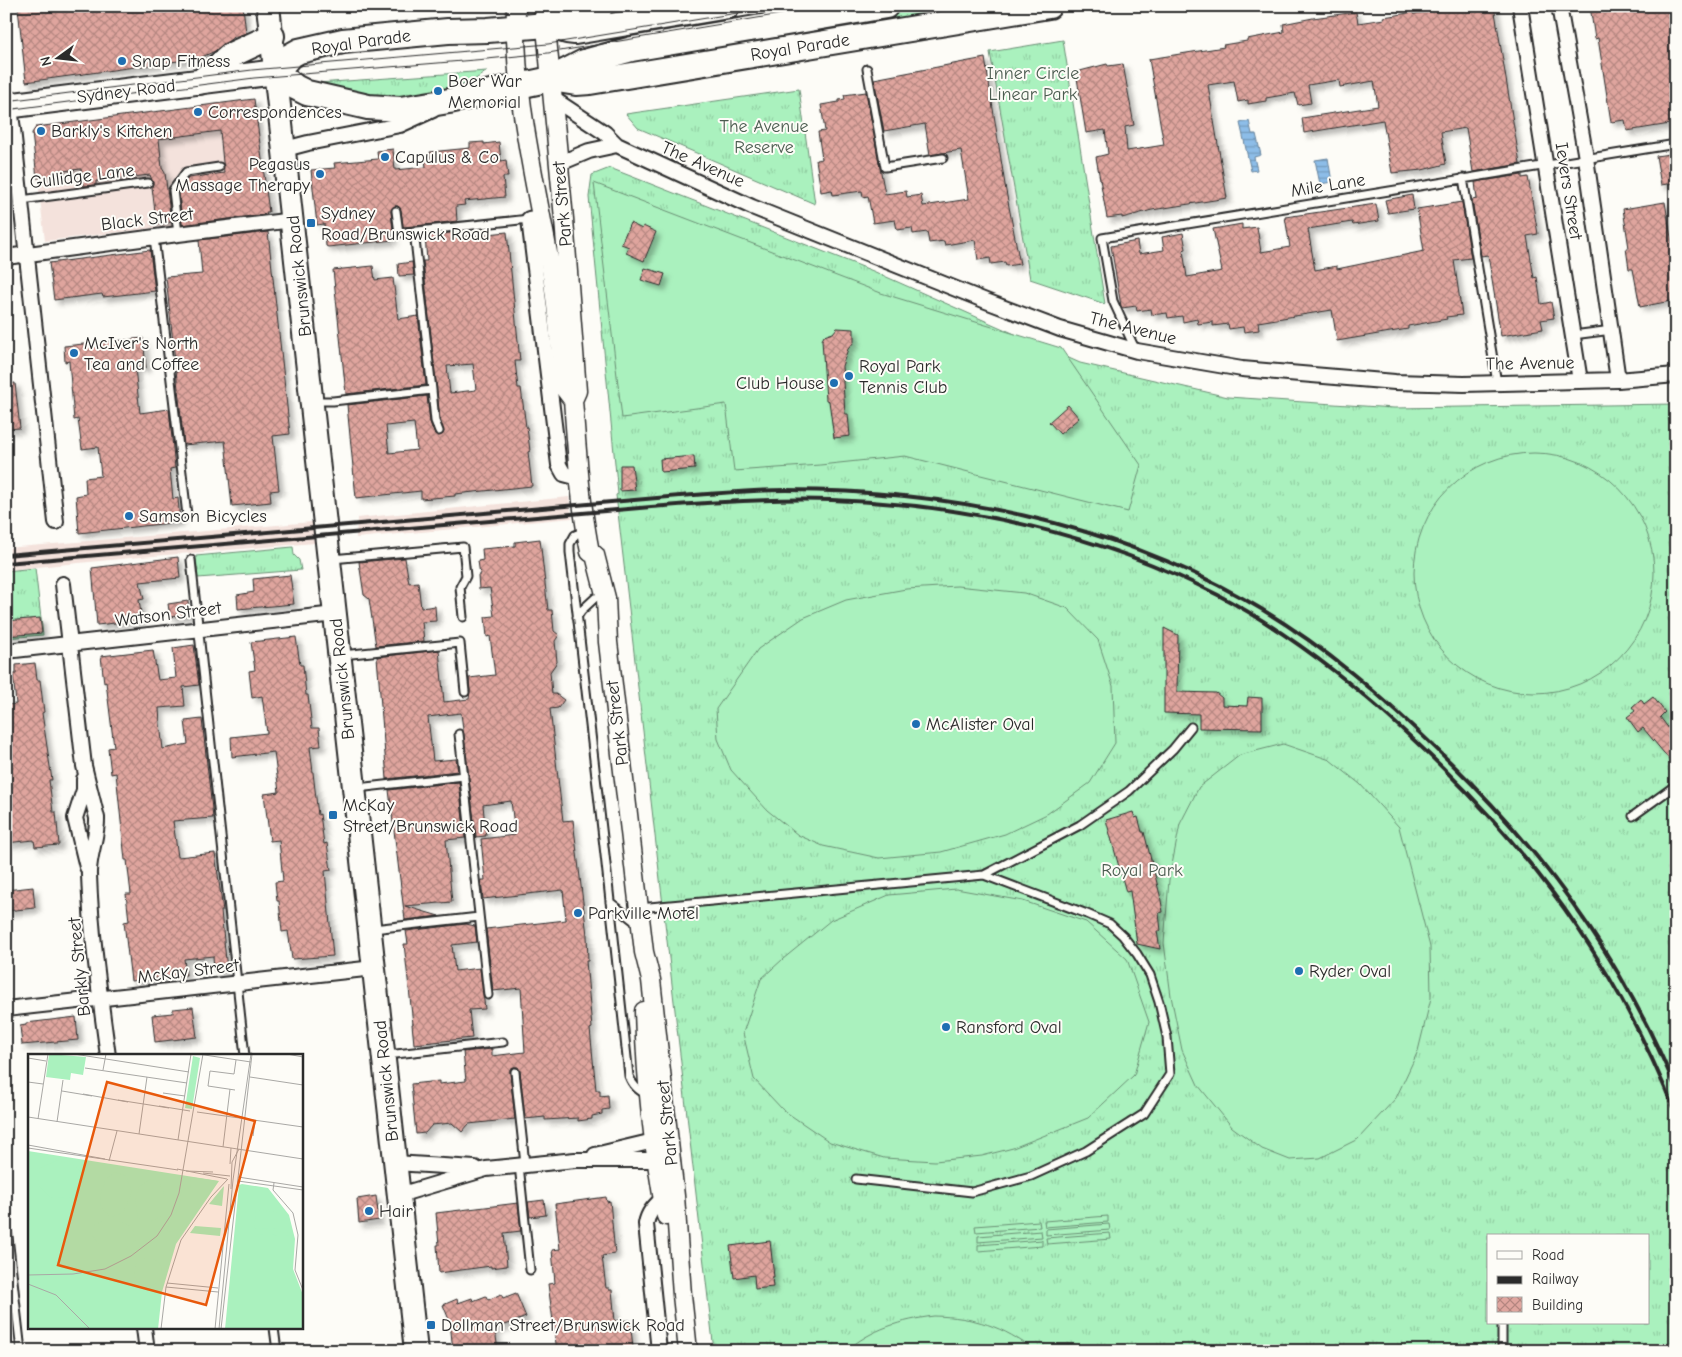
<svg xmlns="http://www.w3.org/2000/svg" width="1682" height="1357" viewBox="0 0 1682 1357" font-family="'Comic Neue',sans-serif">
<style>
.built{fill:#f4e2dc}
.grass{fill:url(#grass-tufts);stroke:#6a8e74;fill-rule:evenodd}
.pitch{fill:#aaf1be;stroke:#6a8e74}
.water{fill:url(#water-rules);stroke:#66839c}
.building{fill:url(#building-cross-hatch);stroke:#2b2b2b;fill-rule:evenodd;filter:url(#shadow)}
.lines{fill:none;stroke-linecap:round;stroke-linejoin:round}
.service-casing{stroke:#2b2b2b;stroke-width:11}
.minor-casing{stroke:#2b2b2b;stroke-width:18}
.tertiary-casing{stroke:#2b2b2b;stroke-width:21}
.primary-casing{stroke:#2b2b2b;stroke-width:26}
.trunk-casing{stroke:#2b2b2b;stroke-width:28}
.service{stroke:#fdfcf7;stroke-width:7}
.minor{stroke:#fdfcf7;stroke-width:14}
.tertiary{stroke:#fdfcf7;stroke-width:18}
.primary{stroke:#fdfcf7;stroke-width:22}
.trunk{stroke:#fdfcf7;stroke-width:24}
.tram{stroke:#2b2b2b;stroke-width:1}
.rail{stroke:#2b2b2b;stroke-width:4}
.poi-dot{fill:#1f6fb2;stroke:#fdfcf7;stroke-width:2}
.labels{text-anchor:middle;stroke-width:4;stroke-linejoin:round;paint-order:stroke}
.street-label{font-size:18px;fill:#2b2b2b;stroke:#fdfcf7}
.poi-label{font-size:18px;fill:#2b2b2b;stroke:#fdfcf7;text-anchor:start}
.park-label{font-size:18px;fill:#4b5c50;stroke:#fdfcf7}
.inset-road{fill:none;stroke:#a9a8a5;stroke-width:1}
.view{fill:#e8590c;fill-opacity:0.15;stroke:#e8590c;stroke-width:2.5}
.inset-edge{fill:none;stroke:#2b2b2b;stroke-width:2.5}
</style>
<defs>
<pattern id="grass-tufts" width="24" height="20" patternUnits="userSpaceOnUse" patternTransform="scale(1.25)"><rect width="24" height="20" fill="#aaf1be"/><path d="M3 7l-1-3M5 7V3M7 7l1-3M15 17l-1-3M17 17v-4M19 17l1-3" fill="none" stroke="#92cfa3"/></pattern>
<pattern id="water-rules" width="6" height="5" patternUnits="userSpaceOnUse" patternTransform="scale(1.25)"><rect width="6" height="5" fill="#8dbde8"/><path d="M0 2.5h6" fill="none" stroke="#739abc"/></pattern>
<pattern id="building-cross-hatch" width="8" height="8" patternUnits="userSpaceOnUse" patternTransform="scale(1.25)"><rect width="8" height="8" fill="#dfa59e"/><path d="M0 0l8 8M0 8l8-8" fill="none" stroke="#b58781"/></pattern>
<filter id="shadow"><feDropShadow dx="4.5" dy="4.5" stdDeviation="2.5" flood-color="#0004"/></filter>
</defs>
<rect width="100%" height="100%" fill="#fdfcf7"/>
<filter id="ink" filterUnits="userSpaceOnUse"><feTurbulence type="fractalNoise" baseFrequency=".02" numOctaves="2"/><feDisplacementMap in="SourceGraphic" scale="10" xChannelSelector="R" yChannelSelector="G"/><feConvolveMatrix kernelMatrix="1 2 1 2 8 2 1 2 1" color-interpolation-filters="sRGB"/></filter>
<g filter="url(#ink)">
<path class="built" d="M254 102 269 212 180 225 45 241 32 133 36 127 167 110Z
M6 207 13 249 6 250Z
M569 497 572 518 356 538 357 518Z
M312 522 315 543 141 557 6 570V548Z"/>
<path class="grass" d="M938 6H947L948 13 799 37C797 33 798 31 801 29Z
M774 37V41L619 65 618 63Z
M1063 40 1105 304 1030 279 990 52Z
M487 71 470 83 444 93 407 98 360 97 318 83Z
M799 89 815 204 638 128 626 114Z
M610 168 873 271 1080 363 1228 397 1394 408 1676 404V1351H714L616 495 618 494 589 197 592 175ZM1488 1236H1648V1323H1488Z
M293 547 294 555 299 560 301 570 198 578 196 556Z
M35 568 43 635 6 638V571Z"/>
<path class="pitch" d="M594 183 881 293 1061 348 1141 465 1128 512 905 456 820 465 734 471 726 404 622 418Z
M1414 573a120 120 0 1 1 240 0a120 120 0 1 1-240 0Z
M957 586 1024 593 1067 608 1098 640 1113 686 1115 743 1090 783 1047 814 1005 834 941 852 879 858 823 846 798 835 767 810 731 770 718 739 716 709 758 649 803 618 846 600 906 589Z
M1283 744 1330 760 1360 784 1399 827 1430 947 1431 998 1418 1051 1396 1098 1358 1139 1320 1158 1290 1160 1262 1149 1232 1127 1198 1085 1182 1050 1171 996 1164 943 1169 880 1180 824 1199 787 1240 755Z
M956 889 1023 901 1086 922 1127 959 1149 1022 1134 1075 1088 1118 1013 1148 982 1156 935 1161 884 1158 830 1142 783 1110 754 1079 743 1033 761 979 783 959 831 920 889 895Z
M1108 1216V1222L1045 1227 1044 1221Z
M1039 1221 1040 1227 976 1232 975 1226Z
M1109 1224 1110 1230 1046 1235V1229Z
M1041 1231 1042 1237 978 1242V1236Z
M1110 1233 1111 1239 1047 1244 1046 1238Z
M1042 1240V1246L978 1251V1245Z
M934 1316C974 1317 1003 1326 1035 1351H846C871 1329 902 1320 934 1316Z"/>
<path class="water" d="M1249 121 1252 134H1256L1261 155 1254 157 1257 170 1251 171 1240 123Z
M1328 158 1332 182 1320 184 1315 160Z"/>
<path class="building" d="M32 6H243L246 33 234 37 215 51 200 58 26 82 18 8Z
M1465 6H1494L1520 164 1473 172 1466 128 1441 132 1446 164 1422 170 1392 173 1383 120 1304 133 1302 118 1378 106 1374 81 1340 87 1339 80 1308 85 1311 103 1298 105 1295 93 1266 98V101L1248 104V100L1238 102 1234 81 1208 85 1227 198 1152 210 1122 218V216L1107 218 1096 157 1108 154 1105 130 1086 133 1076 72 1107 64 1108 66 1123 64 1134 125 1125 127 1127 151 1164 145 1149 59 1224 47 1223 45 1247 41V39L1284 32 1283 24 1313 18 1356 12 1358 23 1384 19 1383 17 1397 15 1413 12V14L1421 13Z
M1590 6H1676V123L1627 131 1625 120 1611 122 1598 38 1595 39Z
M985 58 1006 191 1020 264 1006 266 1005 262 991 264 990 258 978 260 975 240 945 245 944 241 929 243 927 232 913 234 912 228 897 230 895 220 873 223 868 196 863 197 862 191 833 195 832 190 821 192 816 160 822 159 818 132 825 131 821 105 839 102V100L845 99 844 95 866 92 885 194 906 191 907 197 921 195 923 206 969 199 961 150 930 155 925 124 884 131 874 79Z
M254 99 269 212H266L267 214 182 225 179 191 188 178 224 173 220 131 159 139 162 168 165 173 171 222 152 225 156 220 152 187 153 183 150 175 96 181V185L83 186 81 169 54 172 55 175 37 178 32 133 36 127Z
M484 142V144L499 142 501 161 506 160 508 177H503L505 197 464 201 465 205 456 206 457 221 424 225 403 227 401 210 398 206H395L391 211 393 231 391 232 393 240 328 247 326 246 324 224 317 225 311 170 335 168 334 163 378 159 377 151 393 149 395 170 426 167 425 161H431L430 152 470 148V143Z
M1676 153V173L1672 174 1674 183 1661 185 1656 156Z
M1522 175V178L1528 177 1538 234 1527 236 1534 278 1537 277 1541 304 1551 302 1554 318 1541 320 1543 329 1501 336 1488 255 1481 256 1472 200 1477 199 1475 182Z
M1412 195 1414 209 1388 213 1385 200Z
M1462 202 1471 258 1454 260 1462 315 1446 317 1447 319 1408 326V329L1337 341 1332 310 1258 322 1259 330 1244 332 1243 327 1229 329 1228 324 1213 326V322L1198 324 1197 319 1183 322 1182 316 1168 318 1167 313 1152 315 1151 309 1137 311 1136 306 1122 308 1121 306 1111 246 1137 241 1139 254 1164 250 1162 237 1183 233 1186 249 1183 250 1187 277 1222 271 1213 229 1242 224V229L1257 227 1261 252 1290 247 1285 217 1376 204 1379 221 1353 225 1352 222 1308 229 1315 270 1337 266V269L1424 251 1417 209Z
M1665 202 1676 267V300L1640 307 1633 269H1629L1626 248H1629L1623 209Z
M630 223 642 229 643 226 656 232 644 261 626 253 629 247 621 244Z
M268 232 290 434 273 436 279 490 270 491 271 502 232 506 225 441 184 445 166 277 202 274 199 240Z
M458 232 459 237 507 232 520 361H515L518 388H521L526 427H527L530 451 528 452 532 486 455 494V496L421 499V491L356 498 347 405 427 396 430 422 434 433 439 436 444 432 440 420 423 261H427L425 236ZM473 364 476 390 450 393 447 366ZM414 423 417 450 389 453 386 426Z
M150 250 155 291 103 297 102 294 54 300 49 263Z
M412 262 414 275 399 276 398 264Z
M373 266 375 280 393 278 398 319 418 316 426 385 346 394 333 270Z
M645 268 665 274 661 286 641 280Z
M837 328 854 329V342L848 349 842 366 845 414H848L850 436 834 438 829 401 826 400 822 340 824 336 833 333Z
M143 338 146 367 135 368 140 413 169 409 175 468 170 469 173 499 178 498 180 522 79 533 76 496 86 494 85 478 101 476 98 447 82 449 78 419 74 420 69 361 65 362 64 346Z
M15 383 20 428 6 429V384Z
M1068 405 1079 418 1060 434 1049 422Z
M694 456 695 469 661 472 660 459Z
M620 465H632L635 490 620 491Z
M540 539 548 610H552L554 631 559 635 555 641 557 662 550 672 552 694H556L564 700 558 708 550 709 563 821 573 820 587 935 588 961H586L592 1028 590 1029 596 1090H600V1096L608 1095 609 1109 602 1110V1114L592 1116V1119L578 1121V1118L545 1120V1117L525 1119 520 1071 518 1067H514L510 1069V1073L515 1119 469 1124 462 1132 452 1123 432 1125 425 1133 416 1134 411 1084 439 1081V1084L466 1081 463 1052 492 1049V1056L525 1052 521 988 493 991 486 929 566 920 563 890 483 899 481 880H485L481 839 515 835 511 801 483 805 486 836 476 837 461 713 428 717 433 761 456 759 458 771 387 779 377 657 439 650 444 702 469 699 470 691 469 678 495 675 490 636 487 637 485 617 494 616 490 588 479 589 478 575H480L478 561 483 560 482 549 515 546V542Z
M178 557 180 578 140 582 144 599 139 600 142 620 97 625 92 568Z
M405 558 409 583 418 582 421 608 435 606 436 621 422 622 424 641 376 646 369 599 364 595 359 562Z
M290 575 294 604 238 609 237 595 254 592 253 579Z
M188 601 190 615 170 617 168 604Z
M40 618 42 633 6 636V621Z
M1164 628 1178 635 1177 692 1216 693 1222 698V705L1247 706 1248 697 1262 698V729L1199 728V714L1164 713Z
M296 637 300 665H303L306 695H308L312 728H319L321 746 310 747 318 815 320 814 324 844 327 843 331 870 325 871 333 956 292 959 288 931 282 932 279 901H277L275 882 283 881 279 840 270 841 264 794 279 792 274 752 232 757 231 737 267 733 262 696 252 698 249 671 255 670 251 642Z
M194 645 199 685 183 687 185 706 159 708 160 724 163 749 188 744 185 721 202 719 213 818 173 821 178 857 215 853 223 911H221L227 970 214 971 213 956 184 959 186 975 131 981 124 922 129 921 126 894H131L127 860H125L116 773 111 774 108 748 114 747 106 682 104 683 101 656 153 650 158 680 176 678 173 648Z
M35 663 37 680H40L44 712 42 713 52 780H49L53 812H56L59 845 35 847 34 840 6 843V705L16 704 13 674H16V665Z
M1653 697 1665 712 1660 717 1676 738V753L1669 759 1643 728 1638 732 1627 717 1635 711 1632 707 1641 699 1644 704Z
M459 782 465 838 446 840 452 902 405 906 439 916 405 920 389 790Z
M1133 812 1135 818 1138 817 1142 832H1144L1160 895 1163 912 1159 913 1161 931H1157L1160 949 1137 944 1130 891 1126 892 1106 820Z
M33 887 35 908 6 911V890Z
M466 924 475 926 477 942 452 945 455 971 480 968 485 1009 469 1010 472 1038 414 1044 412 1024H413L404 944H408L406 931Z
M193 1007 197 1037 155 1042 152 1015 173 1013V1009Z
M76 1017 78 1040 22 1045 20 1026 26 1025V1023Z
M376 1196 379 1220 359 1223 357 1199Z
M606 1197 607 1202 610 1201 615 1254 602 1256 606 1288H609V1290H612L615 1321 630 1320 633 1347 597 1351H557L548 1284 555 1283 552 1250 560 1249 555 1204Z
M544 1200 546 1215 530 1217 528 1202Z
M518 1203 521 1231 504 1233 507 1266 491 1268V1266L439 1273 437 1245H439L436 1213Z
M770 1241 774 1277H772L773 1287 755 1289 754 1275 734 1278 730 1246Z
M516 1293 526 1317 495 1329 498 1351H453L450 1322 443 1305 457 1299 458 1303 472 1298 473 1301 486 1296 488 1300 501 1294 503 1298Z"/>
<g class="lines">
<g class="service-casing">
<path id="service" d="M867 69 885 167 943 158
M1463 178 1497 383
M21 200 148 183
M396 211 399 233 529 219
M178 234 173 190 186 172 219 167
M154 237 187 515
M1573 335 1612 330
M1136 351 1113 301 1102 238 1676 144
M432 390 435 421 439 431
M315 401H333L432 390 414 231
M585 531 575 535 570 544V552L605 855 629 1076C633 1086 638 1090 647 1095
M332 559 463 547 466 576 460 587 463 617
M191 560 245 1056
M577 617 581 611 595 598
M342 655 460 643 465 692
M459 734 488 995
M357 788 464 776
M1633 816 1676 785
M610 902 638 924
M639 908 984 875 1080 825 1129 791 1173 749 1191 727
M373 929 479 917
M387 1055 503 1042
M515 1072 525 1164
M519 1165 530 1270
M856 1179 972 1192 1031 1176 1086 1151 1144 1114 1170 1074 1167 1037 1159 1002 1150 975 1137 954 1123 936 1110 924 1087 914 984 875
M6 1219 21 1351
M274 1328 277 1351
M1502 1351V1323"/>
</g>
<g class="minor-casing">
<path id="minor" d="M1520 6 1580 381
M1559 6 1586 158 1618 380
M552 98 605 133 617 145 752 207 986 301 1060 329 1137 351 1242 369 1395 382 1464 384 1618 380 1676 375
M6 103 10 109 13 129 56 522
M285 149 308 143 400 125 433 110
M558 164 589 151 617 145
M541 217 529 219 559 465 564 474 579 478
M6 257 178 234 293 220
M63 584 84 766 97 818C98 836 88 856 89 875 91 935 100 996 108 1056
M6 651 335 614
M84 779V790L75 818 87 867
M6 1009 374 968
M595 1155 662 1139
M395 1163 475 1168
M399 1195 486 1169 575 1160H665
M144 1328 147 1351
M659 1351 646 1224C648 1212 655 1206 663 1198"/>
</g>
<g class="tertiary-casing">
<path id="tertiary" d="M516 6C513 96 536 183 551 270 558 309 560 349 564 388L573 400
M544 6 564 219 577 391 573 400C577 451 580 502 590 552L595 555 606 598 608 642 644 952 651 980 660 1062 675 1196 682 1295 688 1351
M644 1011C646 1080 653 1149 666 1216"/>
</g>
<g class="primary-casing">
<path id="primary" d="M268 6 416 1351"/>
</g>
<g class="trunk-casing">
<path id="trunk" d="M546 25 568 11 601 6
M276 72 295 87 307 93 368 107 400 109 449 101 551 79 584 62 632 49 886 6
M276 72 290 56 299 51 343 41 448 31 488 30 546 25 567 31 575 32 728 6
M551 79 576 83 590 82 1049 6
M200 82 231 55 272 36
M6 106 276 72"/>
</g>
<use href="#service" class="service"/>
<use href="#minor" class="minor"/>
<use href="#tertiary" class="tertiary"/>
<use href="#primary" class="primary"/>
<use href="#trunk" class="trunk"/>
<path class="tram" d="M6 101 252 70 548 44 780 6
M6 110 254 78 487 59 548 53 829 6"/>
<path class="rail" d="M6 555 680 496C715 494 750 490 786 490 944 490 1106 521 1244 599 1321 642 1388 701 1450 762 1546 855 1625 965 1676 1089
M6 563 651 507C711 502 771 498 832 500 964 504 1100 534 1218 595 1302 639 1376 702 1443 768 1546 869 1623 980 1676 1115"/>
</g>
</g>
<g class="poi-dot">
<circle cx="122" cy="61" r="5"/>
<circle cx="438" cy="91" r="5"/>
<circle cx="198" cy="112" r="5"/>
<circle cx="41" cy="131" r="5"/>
<circle cx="385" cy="157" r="5"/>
<circle cx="320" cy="174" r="5"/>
<rect x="306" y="218" width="10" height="10" rx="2.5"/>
<circle cx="74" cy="353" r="5"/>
<circle cx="849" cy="376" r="5"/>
<circle cx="834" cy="383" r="5"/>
<circle cx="129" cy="516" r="5"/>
<circle cx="916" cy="724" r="5"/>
<rect x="328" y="810" width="10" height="10" rx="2.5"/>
<circle cx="578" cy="913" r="5"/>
<circle cx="1299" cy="971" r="5"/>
<circle cx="946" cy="1027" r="5"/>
<circle cx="369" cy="1211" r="5"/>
<rect x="426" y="1320" width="10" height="10" rx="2.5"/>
</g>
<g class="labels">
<g class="street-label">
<text transform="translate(361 42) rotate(-8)" y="6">Royal Parade</text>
<text transform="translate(800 47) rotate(-9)" y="6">Royal Parade</text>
<text transform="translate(126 91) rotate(-7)" y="6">Sydney Road</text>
<text transform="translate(703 164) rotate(24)" y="6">The Avenue</text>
<text transform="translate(82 176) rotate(-7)" y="6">Gullidge Lane</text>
<text transform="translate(1328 185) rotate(-9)" y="6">Mile Lane</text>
<text transform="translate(1569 191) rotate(81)" y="6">Ievers Street</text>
<text transform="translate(562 204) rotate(-95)" y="6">Park Street</text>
<text transform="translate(147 219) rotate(-7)" y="6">Black Street</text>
<text transform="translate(299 276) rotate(-96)" y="6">Brunswick Road</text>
<text transform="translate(1133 328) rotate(14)" y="6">The Avenue</text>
<text transform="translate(1530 363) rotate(-1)" y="6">The Avenue</text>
<text transform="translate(168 614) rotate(-7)" y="6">Watson Street</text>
<text transform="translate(342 679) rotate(-96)" y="6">Brunswick Road</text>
<text transform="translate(617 723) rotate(-97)" y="6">Park Street</text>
<text transform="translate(79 967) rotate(-96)" y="6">Barkly Street</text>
<text transform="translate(188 971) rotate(-7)" y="6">McKay Street</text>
<text transform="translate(386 1081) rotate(-96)" y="6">Brunswick Road</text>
<text transform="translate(667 1123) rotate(-96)" y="6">Park Street</text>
</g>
<g class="poi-label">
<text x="132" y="67">Snap Fitness</text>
<text x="448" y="87">Boer War<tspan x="448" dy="21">Memorial</tspan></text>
<text x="208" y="118">Correspondences</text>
<text x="51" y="137">Barkly's Kitchen</text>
<text x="395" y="163">Capulus &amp; Co</text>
<text x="310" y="170" text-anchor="end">Pegasus<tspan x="310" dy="21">Massage Therapy</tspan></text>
<text x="321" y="219">Sydney<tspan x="321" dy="21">Road/Brunswick Road</tspan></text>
<text x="84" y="349">McIver's North<tspan x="84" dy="21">Tea and Coffee</tspan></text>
<text x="859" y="372">Royal Park<tspan x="859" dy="21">Tennis Club</tspan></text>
<text x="824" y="389" text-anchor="end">Club House</text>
<text x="139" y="522">Samson Bicycles</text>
<text x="926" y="730">McAlister Oval</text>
<text x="343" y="811">McKay<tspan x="343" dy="21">Street/Brunswick Road</tspan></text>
<text x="588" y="919">Parkville Motel</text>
<text x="1309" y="977">Ryder Oval</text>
<text x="956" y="1033">Ransford Oval</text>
<text x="379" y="1217">Hair</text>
<text x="441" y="1331">Dollman Street/Brunswick Road</text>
</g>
<g class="park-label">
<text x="1033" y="79">Inner Circle<tspan x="1033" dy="21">Linear Park</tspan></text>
<text x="764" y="132">The Avenue<tspan x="764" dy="21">Reserve</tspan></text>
<text x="1142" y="876">Royal Park</text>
</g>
</g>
<g transform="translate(28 1054)">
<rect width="275" height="275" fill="#fdfcf7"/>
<path d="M21 0 58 3 55 21 43 19 42 26 18 23ZM165 2 172 4 164 55 157 54ZM0 97 191 127 148 190 134 238 130 275H0ZM214 130 240 134 261 161 267 185 265 215 275 241V275H197L211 131ZM196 132 194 152 181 150 195 133ZM167 172 193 174 192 182 162 179Z" fill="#aaf1be"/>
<path d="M226 174 261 179V182L232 180Z" fill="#aaf1be"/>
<path d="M30 106 48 112 56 123 54 136 44 144 22 143 10 131 12 114ZM87 118 98 122 104 138 95 159 82 163 73 153 72 141 78 125ZM163 123 190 127 158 173 143 178 138 176 151 153 154 134 162 135ZM122 125 131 128 137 142 133 162 120 169 110 164 107 145 111 133ZM228 156 249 158 248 175 226 174ZM74 167H90L103 172 108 186 96 196 71 191 62 178 65 172ZM106 218a14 14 0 1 1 28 0a14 14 0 1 1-28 0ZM232 268 264 271 274 275H223Z" fill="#aaf1be"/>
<path class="inset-road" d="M46 0 161 18M170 0 223 8M259 0 275 3M0 4 18 7M57 14 159 29M75 16 78 0M222 23 275 31M0 28 15 30M207 36 180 32 182 17 206 20 208 6M34 37 64 42M135 39 157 42M55 40 100 48M90 46 141 54M131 52 162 57M169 58 275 73M0 63 275 105M10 65 20 0M29 68 35 26M111 80 119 23M225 82 227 67M150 86 163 0M0 91 77 105M195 93 202 35M0 94 150 116M81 107 89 77M202 110 203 94M149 115 199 125M158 117 185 118M175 119 202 122M210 123 275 133M210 127 275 136M246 129 245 136 265 159 270 181 267 216 275 236M203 135 204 108 211 95M0 221 45 220 77 215 103 202 129 182 143 161 151 139 175 0M139 229 190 234M0 230 28 241 62 275M138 233 190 238M133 275 138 233 153 186 183 143 200 125M187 275 201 130M191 275 205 126 223 0M193 275 224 0"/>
<path class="view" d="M79 28 227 67 178 251 30 211Z"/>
<rect width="275" height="275" class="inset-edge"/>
</g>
<rect width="1682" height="1357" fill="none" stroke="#fdfcf7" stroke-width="25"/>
<rect x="12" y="12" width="1657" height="1332" fill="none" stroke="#2b2b2b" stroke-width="2" filter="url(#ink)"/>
<rect x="1487" y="1234" width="162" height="90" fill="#fdfcf7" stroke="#a9a8a5"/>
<rect x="1497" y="1251" width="25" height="8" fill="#fdfcf7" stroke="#a9a8a5"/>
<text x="1532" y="1260" font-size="15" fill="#2b2b2b">Road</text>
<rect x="1497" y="1276" width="25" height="8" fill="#2b2b2b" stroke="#a9a8a5"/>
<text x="1532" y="1284" font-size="15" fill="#2b2b2b">Railway</text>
<rect x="1497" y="1297" width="25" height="15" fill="url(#building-cross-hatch)" stroke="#a9a8a5"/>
<text x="1532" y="1310" font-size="15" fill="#2b2b2b">Building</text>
<g transform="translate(58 58) rotate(255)" stroke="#fdfcf7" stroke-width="4" paint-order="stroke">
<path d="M0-4L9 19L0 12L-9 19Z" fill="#2b2b2b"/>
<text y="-8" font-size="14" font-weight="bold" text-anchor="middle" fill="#2b2b2b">N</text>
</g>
</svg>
